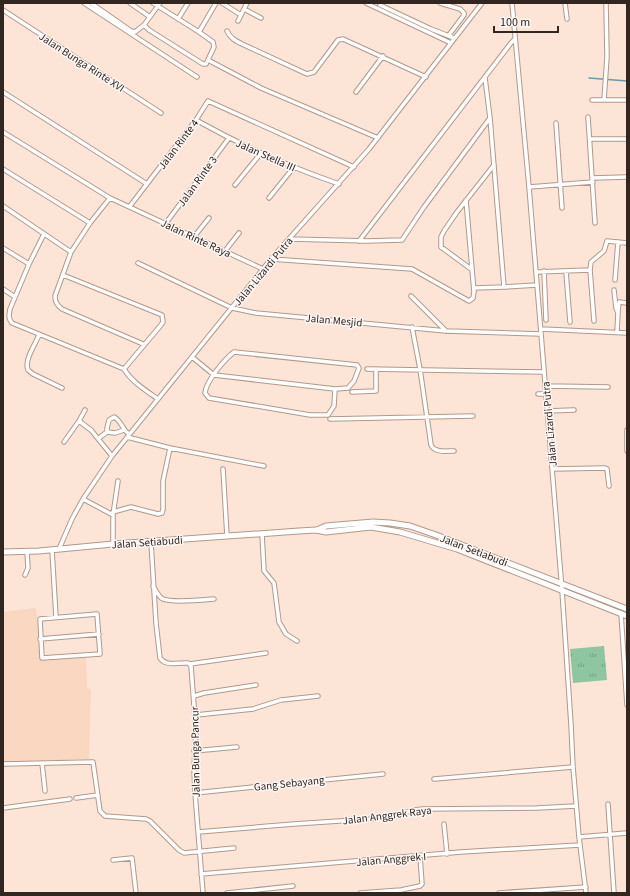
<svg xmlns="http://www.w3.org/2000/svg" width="630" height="896" viewBox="0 0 630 896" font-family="'Source Sans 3',sans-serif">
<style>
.built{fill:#fad7c1}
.grass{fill:url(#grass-tufts)}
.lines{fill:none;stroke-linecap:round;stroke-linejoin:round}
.stream{stroke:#6a99ad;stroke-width:1.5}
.street-casing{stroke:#b39888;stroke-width:5.5}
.primary-casing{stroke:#b39888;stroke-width:7}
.street{stroke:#fff;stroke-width:3.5}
.primary{stroke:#fff;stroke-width:5}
.labels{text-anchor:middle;stroke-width:3;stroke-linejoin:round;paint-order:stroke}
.street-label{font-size:11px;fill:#312620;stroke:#fcf6f3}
</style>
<defs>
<pattern id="grass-tufts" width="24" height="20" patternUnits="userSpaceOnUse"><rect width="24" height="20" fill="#8ec6a2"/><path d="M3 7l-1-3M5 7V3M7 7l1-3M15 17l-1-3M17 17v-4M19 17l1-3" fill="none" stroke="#75a184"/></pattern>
</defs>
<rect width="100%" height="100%" fill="#fce5d7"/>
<path class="built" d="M36 608 40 659 86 658 87 688 91 689 89 759 3 762V612Z"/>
<path class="grass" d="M604 646 607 680 573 683 570 649Z"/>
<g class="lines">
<path class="stream" d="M589 78 627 81"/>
<g class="street-casing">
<path id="street" d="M84 3 197 77
M91 3 131 31 135 32 144 25 160 3
M130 3 150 17
M222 3 241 15
M366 3 451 43
M440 3 460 9 464 13V15L449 35
M512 3 529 187 562 590 571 725 573 767 579 837 586 893
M565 3 567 19
M380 5 431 29 454 38
M244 9 261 18
M3 10 161 113
M178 19 188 3
M238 21 247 3
M144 25 149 30 203 64H206L214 47 213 42 199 32 153 3
M227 31C230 38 236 41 242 44L307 74 314 72 338 40 343 39 426 77
M199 32 216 3
M208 60 261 88 378 138
M485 78 490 118 504 287 537 285
M3 92 147 184
M356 92 383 56
M592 100H627
M604 100 607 57 606 3
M588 117 595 223
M196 120C242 146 290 167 339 184
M556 123 562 208
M3 132 110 198 263 269
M590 139H627
M3 169 90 223
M592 178 627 177
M235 185 261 153
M529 187 593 182
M110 198 90 223 71 252 55 296C55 302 57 305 62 309L143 344
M269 198 294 167
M3 206 71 252
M130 206 196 120 208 101 354 167
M166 223 229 138
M44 234 29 264 10 309C9 315 8 318 12 323L124 369C132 382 145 390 158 399
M193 238 209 218
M289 239 368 241 402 240 424 207 490 118
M359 241 511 43 515 39
M3 248 29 264
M225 251 239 233
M271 259 412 269 469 301 473 298 474 292 466 200
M138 263 232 308 256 313 446 331 541 334
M471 269 441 247V237L444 231 457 212 494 165
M544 271 546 320
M536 272 590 270
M566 272 570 322
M63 275 162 315 163 322 161 325 124 369
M615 280 618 242
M474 288 504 287
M3 289 15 297
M614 290 616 308 618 313 617 332
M411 296 446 331
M618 312 619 302 627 303
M594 321 590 270 591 262 604 251 607 241 627 243
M412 327 420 369 431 445C435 453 446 451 454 451
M541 329 627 333
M39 335C35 345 24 360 28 370L33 374 62 388
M192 357 214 375 335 389 348 388 354 381 359 368 357 365 234 352C225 359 206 381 205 393L209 398 310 415H328L334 406 335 389
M367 369 544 372
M545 386 608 387
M352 392 376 391V369
M538 394H546
M85 410 79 421 91 430 112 456
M547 411 574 410
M330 419 473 416
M627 430V451
M107 432V428L109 420 114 417C122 421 122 430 129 434
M127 437 170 448
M99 438 107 432 115 433 124 430
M64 442 79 421
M223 469 227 536
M552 469 605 468 607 469 609 486
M83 499 113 515
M113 512 131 507 158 514 162 513 163 509V481L170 448 264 466
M262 534 264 571 274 583 279 622 286 634 297 641
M151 542 156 623 160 658C166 667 178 662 188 663L191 666 196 732 194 769 195 793 203 893
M113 544V515L118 481
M59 549 72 519 83 499 112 456 271 259 369 149 482 3
M52 550 56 617
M25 575 28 568 27 552
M153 586C156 590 158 597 163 599 173 603 202 600 214 599
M621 613 627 705
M97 614 100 654 42 658 40 619Z
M40 639 99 634
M190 664 266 653
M194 696 204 693 256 685
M196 715 253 709 281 700 318 696
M194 751 237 747
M42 763 45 791
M3 764 93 762 100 811 105 816 146 819 150 821 179 850 184 853 234 848
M434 779 573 767
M195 793 383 774
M76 798 98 795
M608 804 614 893
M3 808 70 799
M444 824 447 854
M198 832 294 824 370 819 395 816 413 810 423 809 537 808 576 806
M579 837 627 833
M113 860 132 858 136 893
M201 874 461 852 580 845
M227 893 293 886
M360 893 401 890 420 886 422 884 420 856
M499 893 586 887"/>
</g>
<g class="primary-casing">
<path id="primary" d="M317 530 326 526 373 522 390 523 410 526 436 535 627 609
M3 552 39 551 113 544 299 531 316 530 326 532 371 527 400 532 457 549 627 616"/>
</g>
<use href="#street" class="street"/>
<use href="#primary" class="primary"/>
</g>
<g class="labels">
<g class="street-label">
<text transform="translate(82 62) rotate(33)" y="4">Jalan Bunga Rinte XVI</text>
<text transform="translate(178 144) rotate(-53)" y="4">Jalan Rinte 4</text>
<text transform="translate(266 155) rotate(24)" y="4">Jalan Stella III</text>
<text transform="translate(197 181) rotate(-54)" y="4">Jalan Rinte 3</text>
<text transform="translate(196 238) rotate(25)" y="4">Jalan Rinte Raya</text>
<text transform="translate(263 271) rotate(-50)" y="4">Jalan Lizardi Putra</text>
<text transform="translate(334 320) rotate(5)" y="4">Jalan Mesjid</text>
<text transform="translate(549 424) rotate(-95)" y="4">Jalan Lizardi Putra</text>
<text transform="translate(147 542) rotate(-4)" y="4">Jalan Setiabudi</text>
<text transform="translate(474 550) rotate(21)" y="4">Jalan Setiabudi</text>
<text transform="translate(195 752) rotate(-91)" y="4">Jalan Bunga Pancur</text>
<text transform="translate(289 783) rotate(-6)" y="4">Gang Sebayang</text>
<text transform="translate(387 815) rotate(-7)" y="4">Jalan Anggrek Raya</text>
<text transform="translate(391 859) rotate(-5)" y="4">Jalan Anggrek I</text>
</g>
</g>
<rect width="630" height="896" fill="none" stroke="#312620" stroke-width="8"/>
<path d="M494 26v6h64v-6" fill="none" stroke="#312620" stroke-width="2"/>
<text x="500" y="26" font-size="12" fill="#312620" stroke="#fcf6f3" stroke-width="3" paint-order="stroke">100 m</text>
</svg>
